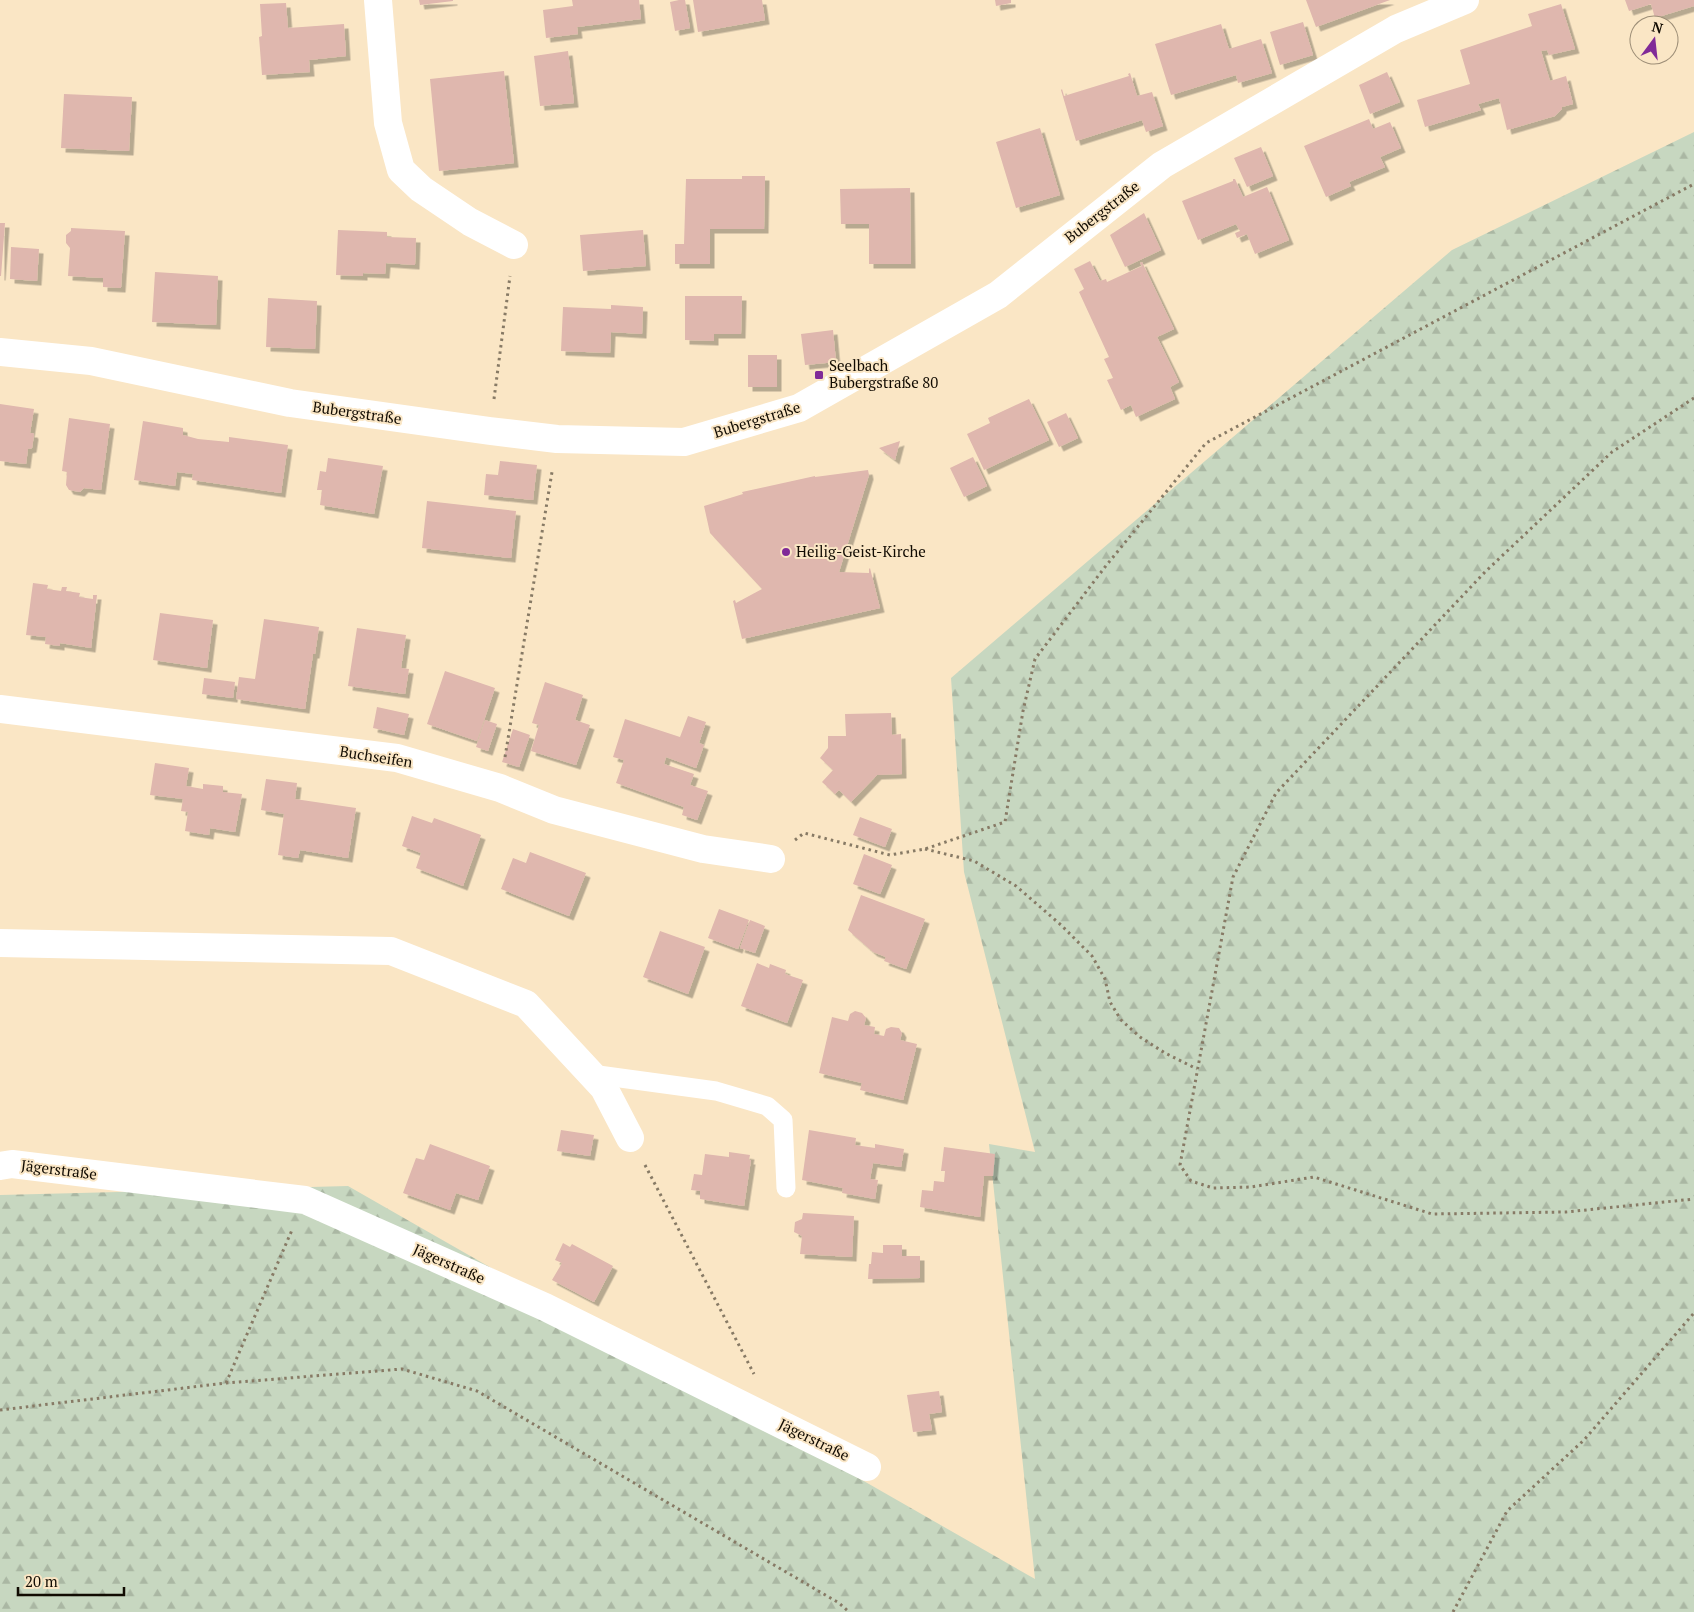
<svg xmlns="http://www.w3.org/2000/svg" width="1694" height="1612" viewBox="0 0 1694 1612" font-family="'PT Serif',serif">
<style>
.forest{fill:url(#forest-firs)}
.building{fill:#dfb7ae;filter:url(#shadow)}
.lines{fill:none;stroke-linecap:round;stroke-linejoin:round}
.path{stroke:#877a65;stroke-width:3;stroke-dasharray:2.5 4;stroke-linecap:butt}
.service{stroke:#fff;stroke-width:19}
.minor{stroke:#fff;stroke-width:28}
.poi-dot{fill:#802a98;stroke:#fae6c5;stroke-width:2}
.labels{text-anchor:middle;stroke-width:4;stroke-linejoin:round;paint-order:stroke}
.street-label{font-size:15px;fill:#110b02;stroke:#fae6c5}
.poi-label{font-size:15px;fill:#110b02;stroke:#fae6c5;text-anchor:start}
</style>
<defs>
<pattern id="forest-firs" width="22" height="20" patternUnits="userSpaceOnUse" patternTransform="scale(1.25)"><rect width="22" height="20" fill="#c7d7c0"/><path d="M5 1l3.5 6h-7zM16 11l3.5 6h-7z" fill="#aab7a3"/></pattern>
<filter id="shadow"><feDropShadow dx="4.5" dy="4.5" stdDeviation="0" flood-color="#0004"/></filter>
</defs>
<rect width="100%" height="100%" fill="#fae6c5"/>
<path class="forest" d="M1694 132V1612H0V1195L348 1186 1035 1579 989 1144 1035 1152 964 872 951 678 1452 250Z"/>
<path class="building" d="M419 0H453V1L420 5Z
M572 0H639L641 19 577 27 578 34 546 38 543 10 573 6Z
M679 0H685L690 28 675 31 670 2Z
M693 0H762L765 20 698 32Z
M995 0H1011V3L996 6Z
M1306 0H1390L1316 27Z
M1625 0H1694V6L1655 18 1651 4 1629 11Z
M286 3 288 28 344 24 346 56 309 60 310 72 262 75 259 37 262 36 260 4Z
M1561 4 1575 49 1549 55 1547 50 1541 51 1550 81 1566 76 1573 104 1562 107V109L1555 116 1507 130 1499 98 1478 104 1481 110 1425 127 1417 100 1470 84 1460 50 1532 26 1528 14Z
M1303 22 1313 55 1280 65 1270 32Z
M1221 24 1229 49 1261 39 1272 73 1238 83 1236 75 1171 95 1155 44Z
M568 51 574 103 540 106 534 56Z
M504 71 514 163 439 171 430 79Z
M1387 72 1400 102 1370 114 1359 85Z
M1130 73 1137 96 1152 92 1163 126 1146 132 1142 120 1076 141 1061 90 1062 89 1064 96 1129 76 1128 74Z
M64 94 132 97 129 151 61 148Z
M1369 119 1373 129 1390 122 1401 148 1380 157 1385 167 1349 182 1351 186 1326 197 1304 146Z
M1040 128 1060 195 1016 208 996 142Z
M1261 147 1273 176 1247 187 1234 158Z
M742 176H765L764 229H710V264H675V244H684L686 179H742Z
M1233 179H1235L1243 197 1267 187 1289 240 1255 254 1247 234 1237 238 1235 233 1240 231 1236 224 1198 240 1182 201 1233 181Z
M910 188 911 264H869V224H841L840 189Z
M1144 213 1161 250 1125 267 1110 235Z
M0 223H5L1 276H0Z
M71 228 125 231 121 288 103 287V278L68 276 70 248 66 243V235L71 231Z
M338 230 387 232V237L416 238 415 265 386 263 385 274 363 273V276L336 275Z
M643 230 646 266 583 271 580 235Z
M11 247 39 249 37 281 10 279Z
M1090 261 1100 281 1106 279 1107 282 1142 266 1140 263 1142 262 1174 329 1157 337 1179 382 1170 387 1175 399 1136 417 1131 405 1121 410 1107 380 1113 378 1104 359 1109 357 1079 292 1084 289 1074 269Z
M155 272 218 276 216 325 152 322Z
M685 296H742L741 334H714V341L685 340Z
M268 298 317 301 315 349 266 347Z
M611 305 643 307 642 334 611 332 610 353 561 351 563 307 611 309Z
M833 330 836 362 805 365 801 334Z
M748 355H777V387H748Z
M1029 399 1049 440 984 470 967 434 990 423 988 418Z
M0 404 34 409 30 433H33L34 435 32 448 28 449 26 464 0 461Z
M1066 413 1078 438 1059 447 1047 422Z
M69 418 110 424 101 490 84 488 80 492 69 490 66 485 67 472 62 471Z
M143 421 183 428V435L198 439 229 442V437L288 445 281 493 192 480 193 474 177 472 175 486 134 480Z
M900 441 895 460 879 448Z
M973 457 987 486 964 497 950 468Z
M328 458 383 466 374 514 320 505 322 490H317L320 471 326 472Z
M500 461 537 465 533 500 484 495 486 474 498 475Z
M868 470 869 475 839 572 869 573V569L870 568 880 608 742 639 733 601 735 600 736 603 762 589 710 533 704 506 743 494 742 492 815 476V477Z
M427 501 516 511 511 558 422 548Z
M33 583 48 585 47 589 61 591 62 587H67L66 591 80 593 79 597 93 599V595H97L91 648 60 643V646L45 644 46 637 26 635Z
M160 613 213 620 207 668 153 660Z
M264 619 319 627 315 654H313L305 709 236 699 239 677 255 679Z
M357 628 406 635 401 668 409 669 405 694 348 686Z
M445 671 495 688 477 741 427 724Z
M204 678 235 682 233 698 202 694Z
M545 682 583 695 575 720 590 725 576 765 531 751 539 725 532 723Z
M377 707 409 714 404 735 373 728Z
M891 713 892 735 901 734 902 774 877 775 851 802 839 790 835 794 822 782 833 770 820 758 828 748V736H846L845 714Z
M688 716 706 722 699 743 704 745 696 768 666 757 664 764 694 774 690 785 708 791 697 820 682 815 684 807 616 783 624 760 613 757 625 719 680 737Z
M485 720 497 724 488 751 476 747Z
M513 729 530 735 519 767 502 762Z
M155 763 189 768 186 786 203 789V784L223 786V792L242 794 235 832 210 828 209 835 185 831 188 812 181 811 183 799 150 795Z
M266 779 297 783 295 799 356 808 348 858 300 850 298 858 278 855 284 814 261 810Z
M412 816 432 823 434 818 481 835 463 886 416 868 421 853 402 846Z
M860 817 892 829 885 847 853 835Z
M530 852 586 873 569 916 501 889 513 858 526 863Z
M864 854 892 865 880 894 853 884Z
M861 895 925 919 906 969 884 961 886 957 873 952 848 930Z
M719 909 749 920 738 949 708 938Z
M750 920 765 926 755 953 740 948Z
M660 931 705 947 688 994 643 977Z
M757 963 769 968 770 964 786 970 785 974 803 980 787 1023 741 1006Z
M855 1011 862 1013 866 1018 864 1025 875 1027 874 1034 884 1036 886 1029 891 1027 899 1028 902 1033 900 1040 917 1044 903 1100 860 1090 862 1083 819 1073 832 1017 848 1021 850 1014Z
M561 1130 594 1135 590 1156 557 1151Z
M809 1130 856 1138 855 1145 875 1148V1144L904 1149 901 1167 873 1163 870 1179 878 1180 875 1199 842 1193 843 1188 802 1180Z
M430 1144 490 1166 478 1200 456 1193 450 1210 403 1193 416 1158 424 1160Z
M944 1147 995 1154 993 1176H984L980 1217 920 1207 922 1190 933 1191 934 1181 944 1182 945 1171H941Z
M729 1152 750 1155 749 1160H751L744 1206 700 1199V1191L691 1190 694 1174 702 1175 705 1154 729 1157Z
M803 1213 854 1216 852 1257 800 1254 802 1236 794 1232 795 1222 802 1219Z
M563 1243 570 1247 572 1244 613 1266 594 1302 552 1280 562 1263 555 1260Z
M883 1245H902V1256H920V1278L868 1279 869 1264H871L872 1252 883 1253Z
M939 1391 942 1412 929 1414 932 1430 913 1432 907 1395Z"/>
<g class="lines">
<path class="path" d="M1694 398 1612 452 1485 572 1276 793 1233 877 1180 1165 1191 1181 1213 1188 1251 1187 1314 1177 1432 1214 1566 1212 1694 1199
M494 399 510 276
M505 757 552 472
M795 840 804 833 890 855 925 849 1005 822 1023 711 1035 659 1105 567 1206 443 1694 184
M925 849 974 861 1016 886 1061 925 1092 956 1105 979 1110 1002 1121 1020 1140 1037 1165 1053 1197 1069
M645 1165 754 1374
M226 1383 292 1230
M0 1410 226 1383 402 1369 477 1391 839 1603 849 1612
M1453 1612 1507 1511 1584 1440 1694 1313"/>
<path class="service" d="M591 1074 716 1091 767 1106 783 1120 786 1188"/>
<path class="minor" d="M378 0 388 123 401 170 421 189 470 222 514 245
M0 352 91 361 290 403 490 431 557 439 684 442 799 408 998 295 1162 165 1396 29 1465 0
M0 709 397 758 500 788 554 810 703 849 771 859
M0 943 391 951 526 1004 604 1088 630 1138
M0 1166 12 1164 305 1200 545 1307 867 1467"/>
</g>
<g class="poi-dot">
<rect x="814" y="370" width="10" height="10" rx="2.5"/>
<circle cx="786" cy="552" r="5"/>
</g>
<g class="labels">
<g class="street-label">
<text transform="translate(1102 212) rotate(-38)" y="5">Bubergstraße</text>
<text transform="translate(357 413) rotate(8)" y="5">Bubergstraße</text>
<text transform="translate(757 420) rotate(-17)" y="5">Bubergstraße</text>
<text transform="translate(376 757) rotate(9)" y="5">Buchseifen</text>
<text transform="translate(59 1170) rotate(7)" y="5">Jägerstraße</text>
<text transform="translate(449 1264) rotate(24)" y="5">Jägerstraße</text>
<text transform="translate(814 1440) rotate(26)" y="5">Jägerstraße</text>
</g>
<g class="poi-label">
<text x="829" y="371">Seelbach<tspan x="829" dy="17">Bubergstraße 80</tspan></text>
<text x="796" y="557">Heilig-Geist-Kirche</text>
</g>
</g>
<g transform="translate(1654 40) rotate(15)"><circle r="24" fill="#fae6c5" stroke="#9d8e77"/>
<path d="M0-4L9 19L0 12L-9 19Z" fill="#802a98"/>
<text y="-8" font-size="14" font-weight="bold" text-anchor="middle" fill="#110b02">N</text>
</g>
<path d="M18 1587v8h106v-8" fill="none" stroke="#110b02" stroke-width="2.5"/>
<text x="25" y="1587" font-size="15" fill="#110b02" stroke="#fae6c5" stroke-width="4" paint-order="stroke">20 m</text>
</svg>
